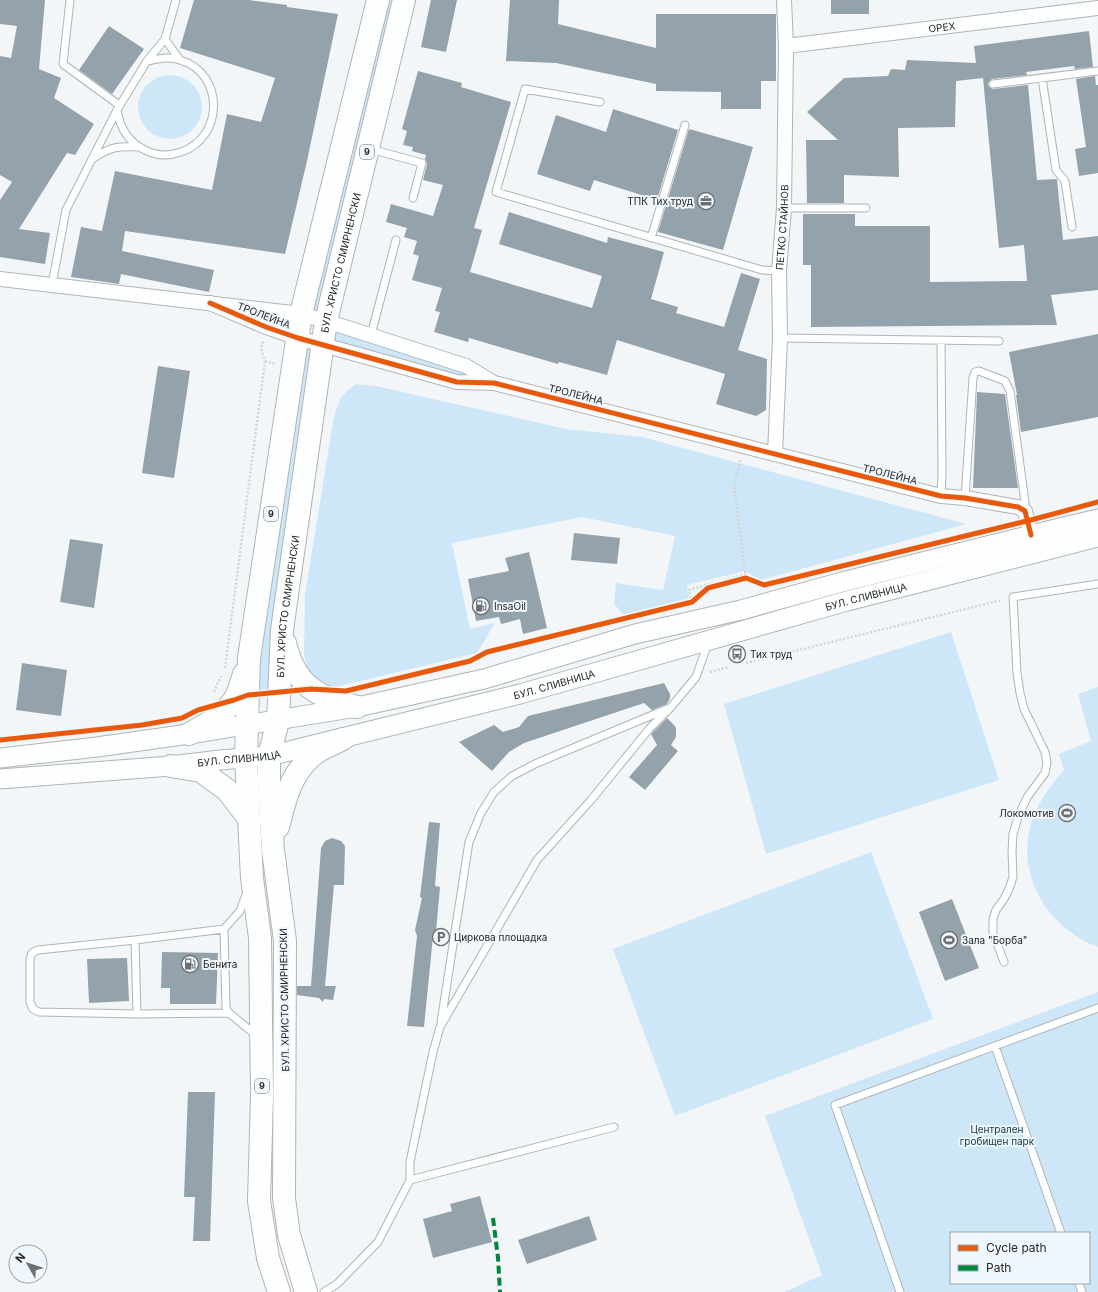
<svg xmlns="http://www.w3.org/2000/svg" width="1098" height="1292" viewBox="0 0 1098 1292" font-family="Inter,sans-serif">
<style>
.green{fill:#cde7f8;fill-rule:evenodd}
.building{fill:#94a2ab}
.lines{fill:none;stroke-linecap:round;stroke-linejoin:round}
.lane-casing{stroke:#b1b3b5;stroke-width:9}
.street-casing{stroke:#b1b3b5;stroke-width:16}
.secondary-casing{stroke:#b1b3b5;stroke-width:21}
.primary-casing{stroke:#b1b3b5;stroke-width:24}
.path{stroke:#d3d4d4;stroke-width:2.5;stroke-dasharray:2 2;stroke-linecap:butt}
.lane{stroke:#fdfefe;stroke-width:7}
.street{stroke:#fdfefe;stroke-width:14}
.secondary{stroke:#fdfefe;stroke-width:19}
.primary{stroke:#fdfefe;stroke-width:22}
.quiet{stroke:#00873e;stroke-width:4;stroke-dasharray:8 4;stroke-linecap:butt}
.cycleway-casing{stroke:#f0f7fc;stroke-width:8}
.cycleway{stroke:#e8590c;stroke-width:5}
.labels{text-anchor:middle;stroke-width:4;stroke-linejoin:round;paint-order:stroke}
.shield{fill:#f0f7fc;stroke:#616568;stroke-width:1}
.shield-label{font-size:9px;font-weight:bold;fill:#242729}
.street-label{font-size:10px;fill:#242729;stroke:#f0f7fc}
.poi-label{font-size:10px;fill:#242729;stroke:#f0f7fc;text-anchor:start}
.park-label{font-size:10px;fill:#11364c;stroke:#f0f7fc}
</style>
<rect width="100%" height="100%" fill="#f3f6f9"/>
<path class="green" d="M378 0H404L326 321 466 366 488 383 324 344 279 691 248 695 298 338 323 344 326 321 301 314Z
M138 107a32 32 0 1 1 64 0a32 32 0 1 1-64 0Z
M356 384 376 386 566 429 642 437 966 524 761 580 745 571 687 585 689 598 624 615 614 604 616 583 663 590 675 536 582 517 452 543 470 629 495 623 477 653 331 688 317 680 307 670 304 654 305 595 333 422C338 402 339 396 356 384Z
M951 632 999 780 766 854 724 704Z
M1098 687V947C1050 929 1017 879 1030 827 1036 805 1049 787 1064 770L1059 754 1091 741 1078 694Z
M871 852 933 1019 675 1116 613 949Z
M1098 992V1292H784L822 1275 765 1116ZM951 1233H1089V1283H951Z"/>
<path class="building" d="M0 0H45L39 69 61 78 54 98 94 124 75 155 67 153 19 229 50 233 45 264 0 257V200L12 182 0 175V56L11 58 17 26 0 24Z
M194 0H249L287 5V7L338 14 307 161 285 254 125 231 122 251 214 270 209 292 121 274 119 284 71 277 81 227 102 231 115 171 212 190 227 114 261 122 275 78 180 48Z
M431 0H457L446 52 421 47Z
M510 0H559L558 24 656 48V14H776V81H761V109H721V92L656 91V84L556 63 506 61Z
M831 0H869V14H831Z
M109 26 144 49 112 94 79 70Z
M1089 31 1093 67 1075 69 1074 66 1026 72 1027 75 992 79 989 82 988 84 989 87 993 89 1028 85 1037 180 1057 179 1063 240 1098 236V290L1051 295 1057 325 811 327V265H803V214H855V226H930V282L1027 281 1024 245 999 248 983 78 956 81 955 127 898 128 899 177 844 175V203H807L806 140H838L807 112 844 78 888 76 891 69 905 70 907 60 976 63 974 46Z
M418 71 462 83 461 87 511 102 474 228 482 230 470 272 592 308 602 276 499 244 509 212 607 243 608 237 664 252 651 299 678 307 676 313 724 327 741 273 760 279 738 350 767 359 766 410 756 416 716 404 725 374 617 340 607 375 559 362 558 364 469 338 468 342 434 332 440 312 435 311 442 288 412 280 419 256 413 254 417 241 404 237 407 228 386 222 391 204 433 216 443 185 423 180 427 164 425 159 426 155 412 151 413 147 403 145 407 131 402 129Z
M1095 76 1096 85H1098V173L1079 176 1075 149 1086 147 1076 79Z
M613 109 678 130 657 200 594 180 590 191 537 174 556 115 606 132Z
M689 129 753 147 723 250 658 232Z
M1098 334V417L1021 432 1016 395H1017L1009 352Z
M158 366 190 371 174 478 142 473Z
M977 392 1005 394 1018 488H973Z
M574 533 620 538 617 564 571 560Z
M70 539 103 544 94 608 60 602Z
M529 552 547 628 523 634 520 619 501 624 499 617 476 621 468 579 509 571 505 558Z
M22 663 67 670 61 716 16 710Z
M664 683 670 694V698L667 704 652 710 644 703 524 743 509 752 492 771 459 742 494 725 503 732 519 727 528 716Z
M667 718 674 725 676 728V737L671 745 678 751 645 790 629 777 657 745 651 734Z
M429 822 440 823 435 886 440 887 436 932 433 936 424 1027 407 1026 417 936 415 930 422 898 420 897Z
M332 838 341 841 345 846 344 885H334L325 986H336L333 1000 324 999 323 1002 319 998 297 995V986H311L321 848 325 841Z
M952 899 979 968 945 981 919 912Z
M162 952 218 953 216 1004H170V988H161Z
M127 958 129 1001 89 1003 87 959Z
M188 1092H215L210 1241H193L195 1197H184Z
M480 1196 492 1242 433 1258 423 1219 452 1211 450 1204Z
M589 1216 597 1240 527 1264 518 1240Z"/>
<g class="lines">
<g class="lane-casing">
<path id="lane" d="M70 0 63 64 119 105
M165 39 180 60
M1042 78 1056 170 1065 181 1072 227
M993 84 1098 71
M600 102 525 89 496 192 762 270 779 271
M117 110C120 128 128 142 145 150 156 156 169 156 181 152 224 138 225 73 180 60 169 56 158 59 147 61
M370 149 422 163 413 198
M92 159C110 147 117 146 138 147
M784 208H866
M651 238 685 125
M52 285 66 210 117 110 147 61 165 39 176 0
M371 335 396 240
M780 338 999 341
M941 340 942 473 941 496
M965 498 973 378 975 372 979 371 1005 381 1010 391 1025 502 1024 511
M224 929 226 1008 229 1013 257 1036
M135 940 137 1014
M1004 962 993 933V919L996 910 1004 899 1009 889 1013 877 1012 852 1013 834 1019 814 1028 796 1045 773 1047 763 1045 752 1024 709 1020 693 1017 673 1013 597 1098 584
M229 1013 137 1014 39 1012 33 1009 30 1002V959L32 953 38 950 135 940 224 929 240 911 247 892
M441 1022 469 842 481 813 494 792 512 776 537 763 667 709
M995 1046 1061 1233
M410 1180 614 1127
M1079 1283 1082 1292
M324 1292 337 1284 378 1242 410 1180V1162L433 1052 440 1027 537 860 591 800 650 728 671 707 696 677 708 643
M900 1292 835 1105 1098 1008"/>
</g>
<g class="street-casing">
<g id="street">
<path id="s1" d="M786 46 1098 8"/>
<path d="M0 279 301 314 326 321 466 366 494 383"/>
<path d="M210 303 266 327 298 338 457 382 494 383 941 496 965 498 1018 507 1025 511 1031 535"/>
<path id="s2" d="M775 454 780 338 779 271 784 208 786 46 784 0"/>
</g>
</g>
<g class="secondary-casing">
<g id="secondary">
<path d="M0 758 97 747 189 734 357 707 484 679 635 634 741 610 842 582 1064 527 1098 519"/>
<path id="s3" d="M0 779 171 766 220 760 269 756 520 694 847 601 1098 537"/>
</g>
</g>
<g class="primary-casing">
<g id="primary">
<path d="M285 643C295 686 317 697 357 707"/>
<path d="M189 734C206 725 223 716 234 700 239 693 241 683 244 674"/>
<path d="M171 766 201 771 227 790 250 820"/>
<path d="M278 827C285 800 290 774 313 755 321 748 334 744 343 739"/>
<path d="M279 1292 268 1258 259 1201 262 1095 260 938 252 878 246 758 249 658 301 314 378 0"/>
<path id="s4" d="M306 1292 289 1235 284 1198 285 941 273 850 269 783V756L278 721 282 630 326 321 404 0"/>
</g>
</g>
<path class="path" d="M265 361 275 364
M740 460 734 487 746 578
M725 580 746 574
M692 602 689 590 713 583
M746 663 1002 600
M225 668 265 361 261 349 263 341
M710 672 729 667
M214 692 221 676"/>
<use href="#lane" class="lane"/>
<use href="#street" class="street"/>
<use href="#secondary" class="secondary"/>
<use href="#primary" class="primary"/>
<path class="quiet" d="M493 1218 498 1258 500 1292"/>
<g class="cycleway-casing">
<path id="cycleway" d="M210 303 266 327 298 338 457 382 494 383 941 496 965 498 1018 507 1025 511 1031 535
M0 740 142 725 182 718 198 710 234 700 248 695 311 689 346 691 470 661 487 652 692 602 708 588 746 578 764 585 1027 521 1098 502"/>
</g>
<use href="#cycleway" class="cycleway"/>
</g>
<defs>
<g id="office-ring" transform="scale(0.9)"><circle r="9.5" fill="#f0f7fc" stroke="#6c6f72" stroke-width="1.5"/><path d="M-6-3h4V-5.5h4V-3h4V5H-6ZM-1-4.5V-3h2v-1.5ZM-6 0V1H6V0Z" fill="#6c6f72"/></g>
<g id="fuel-ring" transform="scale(0.9)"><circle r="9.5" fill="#f0f7fc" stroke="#6c6f72" stroke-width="1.5"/><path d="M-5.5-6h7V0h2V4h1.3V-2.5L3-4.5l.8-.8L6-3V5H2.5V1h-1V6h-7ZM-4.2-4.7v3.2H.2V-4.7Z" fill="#6c6f72"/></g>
<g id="bus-ring" transform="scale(0.9)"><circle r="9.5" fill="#f0f7fc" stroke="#6c6f72" stroke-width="1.5"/><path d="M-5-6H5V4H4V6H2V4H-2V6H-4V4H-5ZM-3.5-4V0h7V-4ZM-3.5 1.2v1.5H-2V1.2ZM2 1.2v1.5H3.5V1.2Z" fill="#6c6f72"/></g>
<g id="stadium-ring" transform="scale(0.9)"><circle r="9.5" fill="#f0f7fc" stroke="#6c6f72" stroke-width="1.5"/><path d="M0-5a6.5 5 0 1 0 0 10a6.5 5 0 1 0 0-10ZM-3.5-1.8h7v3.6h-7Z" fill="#6c6f72"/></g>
<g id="parking-ring" transform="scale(0.9)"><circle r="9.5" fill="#f0f7fc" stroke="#6c6f72" stroke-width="1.5"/><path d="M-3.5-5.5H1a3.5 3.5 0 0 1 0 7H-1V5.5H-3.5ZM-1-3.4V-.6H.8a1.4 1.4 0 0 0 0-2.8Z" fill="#6c6f72"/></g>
</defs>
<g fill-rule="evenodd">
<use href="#office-ring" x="706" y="201"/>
<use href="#fuel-ring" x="481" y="606"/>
<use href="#bus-ring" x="737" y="654"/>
<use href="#stadium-ring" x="1067" y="813"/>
<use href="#parking-ring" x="441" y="937"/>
<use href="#stadium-ring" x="949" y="940"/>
<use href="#fuel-ring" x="190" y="964"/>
</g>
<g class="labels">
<g class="shield">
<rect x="360" y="145" width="14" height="14" rx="3"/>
<rect x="264" y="507" width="14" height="14" rx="3"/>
<rect x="255" y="1079" width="14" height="14" rx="3"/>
</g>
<g class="shield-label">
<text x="367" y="155">9</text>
<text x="271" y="517">9</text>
<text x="262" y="1089">9</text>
</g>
<g class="street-label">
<text dy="4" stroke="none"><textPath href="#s1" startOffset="157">ОРЕХ</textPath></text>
<text dy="4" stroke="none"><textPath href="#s2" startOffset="227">ПЕТКО СТАЙНОВ</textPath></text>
<text dy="4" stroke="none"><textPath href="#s4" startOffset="1039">БУЛ. ХРИСТО СМИРНЕНСКИ</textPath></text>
<text transform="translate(264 315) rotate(21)" y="4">ТРОЛЕЙНА</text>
<text transform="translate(576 394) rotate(14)" y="4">ТРОЛЕЙНА</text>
<text transform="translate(890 474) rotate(14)" y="4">ТРОЛЕЙНА</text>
<text dy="4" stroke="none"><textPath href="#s3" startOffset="888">БУЛ. СЛИВНИЦА</textPath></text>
<text dy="4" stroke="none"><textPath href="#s4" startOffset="691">БУЛ. ХРИСТО СМИРНЕНСКИ</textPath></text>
<text dy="4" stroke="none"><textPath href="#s3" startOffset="564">БУЛ. СЛИВНИЦА</textPath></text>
<text dy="4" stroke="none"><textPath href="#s3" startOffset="240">БУЛ. СЛИВНИЦА</textPath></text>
<text transform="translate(284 1000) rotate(-91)" y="4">БУЛ. ХРИСТО СМИРНЕНСКИ</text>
</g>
<g class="poi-label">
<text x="693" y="205" text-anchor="end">ТПК Тих труд</text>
<text x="494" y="610">InsaOil</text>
<text x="750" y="658">Тих труд</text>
<text x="1054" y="817" text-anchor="end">Локомотив</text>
<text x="454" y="941">Циркова площадка</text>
<text x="962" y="944">Зала "Борба"</text>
<text x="203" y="968">Бенита</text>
</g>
<g class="park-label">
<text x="997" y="1133">Централен<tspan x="997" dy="12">гробищен парк</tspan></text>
</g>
</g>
<rect x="950" y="1232" width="140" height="52" fill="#f0f7fc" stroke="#9ea4a8"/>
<rect x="958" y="1245" width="20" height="6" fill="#e8590c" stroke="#9ea4a8"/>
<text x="986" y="1252" font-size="12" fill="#242729">Cycle path</text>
<rect x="958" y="1265" width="20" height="6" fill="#00873e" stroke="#9ea4a8"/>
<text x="986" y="1272" font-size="12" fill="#242729">Path</text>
<g transform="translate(28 1264) rotate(309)"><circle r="19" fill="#f0f7fc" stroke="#9ea4a8"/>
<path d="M0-3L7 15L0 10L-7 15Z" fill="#6c6f72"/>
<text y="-6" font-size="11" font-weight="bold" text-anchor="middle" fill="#242729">N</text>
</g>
</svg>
